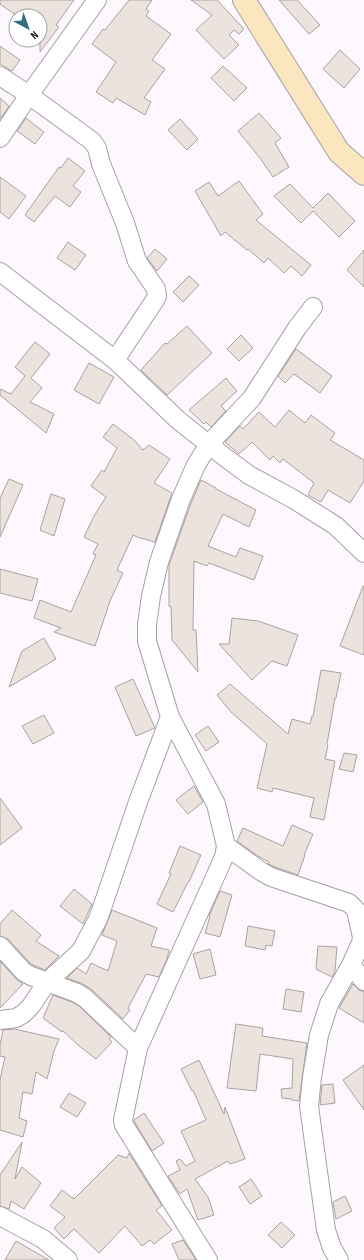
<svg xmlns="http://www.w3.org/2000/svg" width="364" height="1260" viewBox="0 0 364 1260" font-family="'Sofia Sans Condensed',sans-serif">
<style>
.building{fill:#ece2de;stroke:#aba19e}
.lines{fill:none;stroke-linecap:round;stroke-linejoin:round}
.street-casing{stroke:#a59fa6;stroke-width:20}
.secondary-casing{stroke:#a59fa6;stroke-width:24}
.street{stroke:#fff;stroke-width:18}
.secondary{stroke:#fce6c0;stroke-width:22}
</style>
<rect width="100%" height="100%" fill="#fdf8fe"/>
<path class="building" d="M0 0H74L56 25 59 27 40 52V16H17L0 4Z
M129 0H152L146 9 149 11 146 16 171 34 152 60 165 69 144 98 151 102 145 115 116 98 113 103 96 92 116 62 92 44 103 29 105 30Z
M191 0H217L244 29 239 34 234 30 229 35 239 45 224 59 196 30 212 15Z
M279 0H297L320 25 309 34Z
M0 46 20 60 12 71 0 64Z
M340 50 360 69 344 88 323 69Z
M223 66 247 88 234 101 211 78Z
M0 98 9 106 1 118H0Z
M259 113 281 138 275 143 289 167 273 177 260 158 238 131Z
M26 118 44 132 35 144 17 131Z
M180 119 198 139 187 150 168 130Z
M68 158 85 171 73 186 81 192 70 207 55 196 34 222 25 215 59 167 61 168Z
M0 177 26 196 9 219 0 212Z
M239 181 263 214 256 220 311 265 302 276 291 266 284 273 268 258 264 263 248 249 247 250 225 232 221 236 195 191 209 182 218 196Z
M290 184 313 208 328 193 355 221 339 237 313 211 301 223 274 196Z
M68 242 86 255 75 270 57 258Z
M155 249 167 259 157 271 147 258Z
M364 250V287L347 270Z
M189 276 199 285 183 302 173 292Z
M187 326 212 353 167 395 141 370 165 343 167 344Z
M241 335 253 348 239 361 227 349Z
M35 342 50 354 31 378 42 388 30 402 54 414 46 433 0 395V389L11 394 25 376 15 367Z
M296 349 332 376 320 393 294 374 285 383 278 376Z
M89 363 114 377 99 404 74 390Z
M226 378 237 391 221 406 226 411 211 427 206 422 204 424 189 410Z
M289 410 305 423 311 415 335 433 330 440 364 460V481L350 503 328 490 321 502 308 495 314 483 283 459 280 463 273 456 270 460 252 442 239 454 225 442 240 426 243 429 259 412 275 427Z
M113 424 134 440 143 450 149 445 170 459 154 483 172 493 155 542 137 537 133 535 117 570 123 573 110 601 95 646 54 632 61 628 34 618 40 600 71 612 96 555 93 554 98 544 84 537 94 516 106 497 91 486 102 470 104 472 117 448 103 437Z
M9 479 23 485 0 537V498Z
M201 480 216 488V489L256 510 249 527 223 514 208 546 236 557 240 548 263 556 254 580 209 563 207 566 194 561 193 630H196L198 672 172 640 171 606H169V565L191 503Z
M51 494 65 499 54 536 40 530Z
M0 569 38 579 32 601 0 593Z
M363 586H364V655L340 646Z
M232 618 258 621 298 635 287 666 272 661 252 680 219 644H229Z
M44 638 56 659 9 687 22 651Z
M321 670 341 673 336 698H335L327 744 328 745 325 759 335 761 324 820 310 817 314 798 273 788 272 792 257 788 267 744 231 712 217 695 230 684 288 734 292 719 310 724 312 716H313Z
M133 679 155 728 136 736 115 687Z
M44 715 54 733 33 744 22 726Z
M208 726 219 742 206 751 195 735Z
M344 753 357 755 353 772 339 769Z
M194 786 203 802 188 814 176 800Z
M0 798 22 828 0 845Z
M292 825 313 834 304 855H305L298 875 275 867 268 864 269 862 258 856 237 841 243 828 283 846Z
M180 846 201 855 189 882H188L173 912 157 904 171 874 169 873Z
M74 889 92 904 83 924 60 906Z
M220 891 232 895 220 937 205 933 210 916H209Z
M12 910 41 935 36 941 59 956 45 970 31 964 8 939 0 936V924Z
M112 910 157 928 151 946 169 950 167 959 159 977 146 974 128 1008 130 1010 123 1019 91 989 81 983 67 978 77 968 86 974 91 963 108 971 117 941 102 935Z
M248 926 275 931 272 946 266 945 265 950 245 946Z
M318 946 337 947 335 971 332 977 316 969Z
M210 949 216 975 200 979 193 954Z
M0 961 16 979 23 984 0 1008Z
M353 984 360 991H364V1023L339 1008Z
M286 989 304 992 301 1012 283 1009Z
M53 995 72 1002 79 1006 111 1037 109 1039 112 1042 96 1059 78 1045 62 1030V1032L43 1018Z
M236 1024 263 1028 262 1036 307 1043 299 1101 292 1100V1099L282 1098 281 1089 292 1088 293 1059 260 1054 256 1091 227 1088Z
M14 1029 59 1039 54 1051 47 1079 36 1072 32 1094 23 1092 19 1118 27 1121 23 1137 0 1130V1080L5 1057 0 1056V1045L3 1030Z
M199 1060 224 1114 225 1107 245 1159 230 1164 228 1161 195 1179 208 1197 214 1215 198 1220 187 1189 180 1194 168 1176 180 1170 176 1161 180 1159 186 1166 195 1161 181 1131 206 1120 193 1090 192 1091 181 1069Z
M364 1065V1110L343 1080Z
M333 1084 335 1103 320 1105 322 1085Z
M69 1093 86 1103 77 1117 60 1107Z
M144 1113 164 1143 152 1151 134 1121V1120Z
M22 1142 15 1179 22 1167 41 1183 24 1209 11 1201 9 1209 0 1206V1175Z
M129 1153 162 1206 156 1210 172 1230 154 1244 150 1240 142 1246 125 1226 99 1253 74 1229 64 1239 54 1228 65 1217 50 1206 62 1190 74 1199 118 1155 127 1158Z
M251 1179 262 1196 250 1204 239 1187Z
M345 1196 352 1211 336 1219 333 1202Z
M281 1222 295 1235 282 1248 268 1235Z
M183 1240 196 1260H179L172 1244Z
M16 1241 49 1260H5Z"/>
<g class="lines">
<g class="street-casing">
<path id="street" d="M0 76 29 95 92 141 97 148 101 164 125 223 137 261 156 289 157 296 155 300 115 360
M0 138 29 95 97 0
M0 272 115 360 178 420 226 458 249 475 295 500 336 526 364 553
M226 846 262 872 271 877 349 903 356 910 362 937 361 943 351 965 329 1004 319 1035 312 1077 309 1106 326 1230 332 1248 339 1260
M0 946 24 972 31 976 77 993 85 998 138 1048
M351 965 364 981
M0 1020 16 1018 23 1014 31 1006 47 982 81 951 98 919 104 902 138 802 170 717
M0 1216 43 1239 68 1260
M208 1260 124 1125 123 1120 138 1048 224 857 226 846 216 804 170 717 147 641V625L151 596 159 562 181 499 196 465 209 444 252 398 297 328 313 307"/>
</g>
<g class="secondary-casing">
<path id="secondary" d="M244 0 339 152 364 174"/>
</g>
<use href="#street" class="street"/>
<use href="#secondary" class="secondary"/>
</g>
<g transform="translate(28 28) rotate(139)"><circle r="19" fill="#ffffff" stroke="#a19fa1"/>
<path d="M0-3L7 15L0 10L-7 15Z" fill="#2e7082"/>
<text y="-6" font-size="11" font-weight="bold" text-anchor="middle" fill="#131013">N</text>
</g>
</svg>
